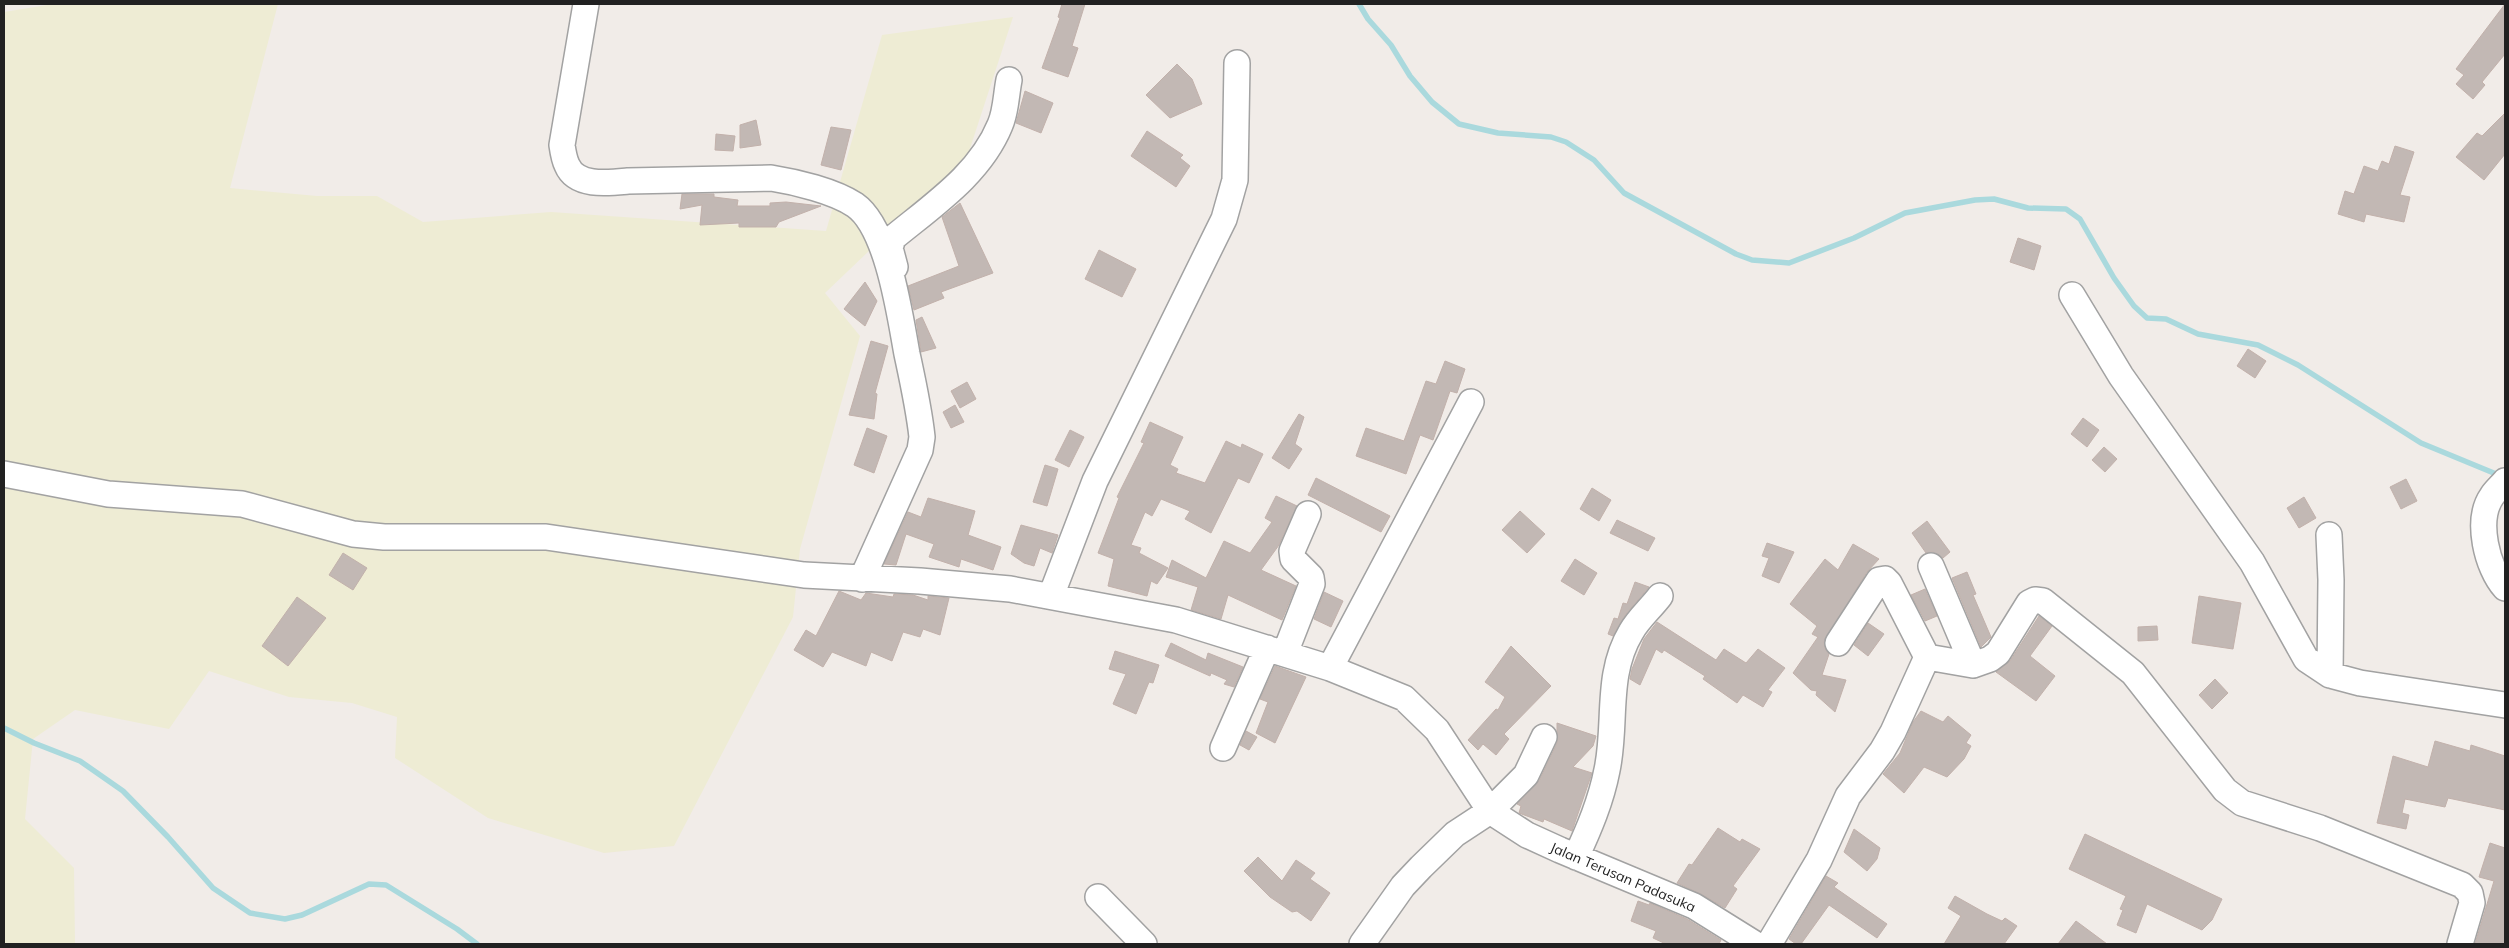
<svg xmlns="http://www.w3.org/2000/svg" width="2509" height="948" viewBox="0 0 2509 948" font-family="Mulish,sans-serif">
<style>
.farmland{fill:#eeecd4}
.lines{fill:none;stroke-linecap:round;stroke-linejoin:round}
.stream{stroke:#aad9dd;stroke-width:5.5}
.building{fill:#c2b8b4;stroke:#c2b1ab}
.minor-casing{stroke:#a2a2a2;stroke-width:28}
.minor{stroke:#fff;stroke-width:25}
.labels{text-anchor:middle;stroke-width:4;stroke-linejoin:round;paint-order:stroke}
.street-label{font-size:14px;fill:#212121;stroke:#fff}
</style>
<rect width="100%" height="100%" fill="#f1ece8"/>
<path class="farmland" d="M53 4H278L230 188 317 196H377L423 222 551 212 826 231 882 35 1013 17 961 176 870 250 825 293 860 336 800 549 793 617 674 846 604 853 488 818 395 758 397 717 352 703 289 697 209 671 169 729 75 710 33 739 25 819 74 868 75 944H4V12Z"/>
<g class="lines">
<path class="stream" d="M1359 4 1368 19 1391 45 1410 76 1432 102 1459 124 1498 133 1551 137 1566 142 1594 160 1624 193 1736 254 1752 260 1789 263 1854 238 1905 213 1975 200 1994 199 2028 208 2066 209 2080 219 2114 278 2134 306 2147 318 2166 319 2198 334 2258 345 2298 365 2421 443 2501 476
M4 728 34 743 80 761 123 791 168 837 213 888 250 913 285 919 302 915 369 884 386 885 457 929 477 944"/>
</g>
<path class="building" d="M1062 4H1085L1072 46 1078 48 1068 77 1042 68 1060 18 1058 17Z
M2505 4V54L2482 82 2485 85 2473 99 2456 84 2464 75 2456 69Z
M1177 64 1192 79 1202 104 1170 118 1146 95Z
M1025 91 1053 103 1041 133 1016 123Z
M2505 113V154L2484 180 2456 157 2477 133 2482 136Z
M756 120 761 145 740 148V125Z
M831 127 851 130 841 170 821 165Z
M1147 131 1183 155 1180 158 1190 166 1176 187 1131 156Z
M716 134 735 136 733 151 715 150Z
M2395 146 2414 152 2400 195 2410 197 2404 222 2366 214 2364 222 2338 214 2345 191 2354 194 2364 166 2378 171 2382 161 2389 164Z
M682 194H714V197L738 200 737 206H770V203L786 202 821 206 779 222 776 227H739V223L700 225 702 205 680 209Z
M960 203 993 273 941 292 944 298 914 310 908 286 959 266 942 217Z
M2018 238 2041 246 2034 270 2010 262Z
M1099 250 1136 269 1122 297 1085 279Z
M865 282 877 301 865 326 844 309Z
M922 317 936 348 921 352 916 320Z
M871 341 888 346 875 393 877 394 874 419 849 415Z
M2248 349 2266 361 2255 378 2237 366Z
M1445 361 1465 369 1457 393 1450 391 1433 440 1420 435 1406 474 1356 456 1366 428 1404 441 1426 381 1436 384Z
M967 382 976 399 960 408 951 391Z
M955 405 964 422 951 428 943 412Z
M1299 414 1304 417 1295 444 1302 449 1289 469 1272 458Z
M2083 418 2099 430 2087 447 2071 434Z
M1150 422 1183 437 1170 465 1178 469 1176 473 1205 483 1226 441 1241 448 1242 444 1263 454 1249 483 1238 478 1211 533 1185 519 1190 511 1161 499 1152 516 1145 512 1131 545 1141 548 1139 553 1168 568 1157 584 1151 581 1147 596 1108 586 1114 559 1098 553 1119 498 1117 497 1144 443 1141 442Z
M867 428 887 436 874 473 854 465Z
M1070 430 1084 437 1069 467 1055 460Z
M2104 447 2117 459 2105 472 2092 460Z
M1045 465 1058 469 1047 506 1033 502Z
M1316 478 1390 516 1381 532 1308 495Z
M2406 479 2417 501 2401 509 2390 487Z
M1592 488 1611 500 1599 521 1580 509Z
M1276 496 1297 506 1279 545 1261 570 1296 586 1282 620 1228 595 1221 619 1191 610 1198 587 1166 577 1172 560 1206 578 1224 541 1250 553 1272 522 1265 518Z
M2304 497 2316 518 2299 528 2287 508Z
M928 498 975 511 968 535 1001 547 993 570 961 559 959 567 929 557 934 544 906 534 896 565 884 564 908 512 921 517Z
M1520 511 1545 534 1527 553 1502 530Z
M1617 520 1655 538 1648 551 1610 533Z
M1927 521 1950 552 1943 558 1933 552 1926 553 1912 533Z
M1021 525 1058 535 1052 553 1040 548 1034 566 1024 563 1011 554Z
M1767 543 1794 552 1779 583 1762 576 1769 558 1762 556Z
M1853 544 1879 559 1867 572 1824 642 1825 649 1829 654 1822 675 1846 680 1835 712 1816 695 1817 691 1811 690 1793 673 1818 637 1812 634 1817 626 1790 604 1825 559 1838 570Z
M343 553 367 568 353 590 329 575Z
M1575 559 1597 573 1584 595 1561 581Z
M1967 572 1976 594 1973 595 1991 637 1981 647 1952 578Z
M1635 582 1649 587 1626 614 1613 636 1608 634 1614 618 1618 619 1623 603 1627 604Z
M1925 589 1937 616 1925 621 1911 595Z
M839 591 861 600 866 593 893 597 894 594 913 595 928 600V596L949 598 940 635 923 629 920 637 903 632 892 661 871 652 866 666 832 652 823 667 794 650 806 630 816 636Z
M1324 592 1343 601 1331 627 1314 619Z
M2199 596 2241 603 2233 649 2192 643Z
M297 597 326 618 288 666 262 646Z
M2039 616 2052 626 2030 656 2055 676 2036 701 1996 672 2010 661Z
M1657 622 1716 660 1724 649 1746 663 1758 649 1785 668 1768 690 1772 692 1763 707 1743 695 1737 703 1703 679 1705 676 1664 650 1662 653 1656 649 1640 685 1630 679 1632 669 1644 639Z
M1868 623 1884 634 1868 656 1854 645Z
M2157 626 2158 640 2138 641V627Z
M1171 643 1206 660 1208 653 1243 667 1234 687 1224 684 1227 680 1211 673 1210 676 1165 656Z
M1511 646 1551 686 1504 734 1509 739 1496 755 1483 744 1478 750 1468 740 1496 709 1498 710 1505 697 1485 682Z
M1115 651 1159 665 1153 683 1149 682 1136 714 1113 704 1126 674 1109 669Z
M1275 666 1306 677 1275 743 1256 733 1268 702 1260 699Z
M2215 679 2228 693 2212 709 2199 695Z
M1921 711 1943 722 1948 716 1971 735 1966 743 1971 746 1964 759 1947 777 1924 767 1904 793 1883 774 1900 753 1913 722Z
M1557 723 1596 736 1593 746 1573 767 1592 773 1572 831 1544 819 1543 822 1519 813 1521 806 1517 804 1539 781 1557 743Z
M1246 731 1257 737 1249 750 1240 745Z
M2435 741 2470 751 2471 745 2505 756V810L2448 798 2445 807 2405 799 2402 813 2409 815 2406 829 2377 823 2393 756 2428 767Z
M1718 828 1740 842 1742 839 1760 849 1733 886 1737 889 1725 908 1701 894 1677 883 1689 864 1692 865Z
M1854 829 1880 848 1877 859 1867 871 1844 852Z
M2085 834 2222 899 2212 920 2202 930 2147 904 2136 933 2117 925 2123 910 2120 909 2126 896 2069 869Z
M2490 843 2505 848V944H2475L2494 881 2479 877Z
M1258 857 1282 881 1296 860 1315 873 1310 879 1330 893 1311 921 1297 911 1292 912 1270 897 1244 871Z
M1826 876 1838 883 1834 887 1887 924 1877 938 1829 905 1801 944H1796L1789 939Z
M1955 896 1987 914 2002 921 2005 918 2017 926 2004 944H1944L1961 916 1948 908Z
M1638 901 1649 905 1650 903 1687 919 1721 940 1719 944H1666L1653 938 1656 931 1631 921Z
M2076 921 2107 944H2058Z"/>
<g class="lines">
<g class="minor-casing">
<path id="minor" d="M586 4 562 145C563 152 564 159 567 165 576 187 608 183 628 181L771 178C796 182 834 191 855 205 888 228 900 316 907 354 913 382 919 409 922 437L920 450 862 579
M895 267 890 248 893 238C933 205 980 174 1000 125 1006 112 1006 95 1009 80
M2072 295 2121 376 2252 562 2306 659 2330 675 2360 683 2505 705
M4 474 108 494 242 504 353 534 384 537H546L804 575 920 581 1010 589 1176 620 1330 668 1404 698 1437 730 1490 811 1527 835 1560 850 1694 906 1755 944
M2505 481C2501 486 2495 491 2492 496 2475 520 2487 568 2505 588
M2329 535 2331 580 2330 675
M1051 596 1095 481 1224 219 1235 180 1237 63
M1285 653 1312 584 1311 577 1293 559 1292 551 1308 514
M1927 657 1973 665 1931 566
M1973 665 1990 659 1998 653 2029 603 2035 600 2043 601 2133 673 2225 790 2242 803 2320 828 2462 885 2470 893 2472 903 2460 944
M1330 668 1471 402
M1223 748 1267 648
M1576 857C1589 829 1601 801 1607 770 1617 724 1605 675 1631 632 1638 619 1651 608 1660 596
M1098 897 1144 944
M1362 944 1403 886 1421 867 1455 834 1490 811 1526 775 1544 737
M1769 944 1819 860 1848 796 1882 751 1893 732 1927 657 1889 583 1885 579 1879 580 1838 643"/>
</g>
<use href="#minor" class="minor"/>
</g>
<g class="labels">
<g class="street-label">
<text transform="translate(1623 877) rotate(23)" y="5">Jalan Terusan Padasuka</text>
</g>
</g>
<rect width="2509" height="948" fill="none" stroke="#212121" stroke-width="10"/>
</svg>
